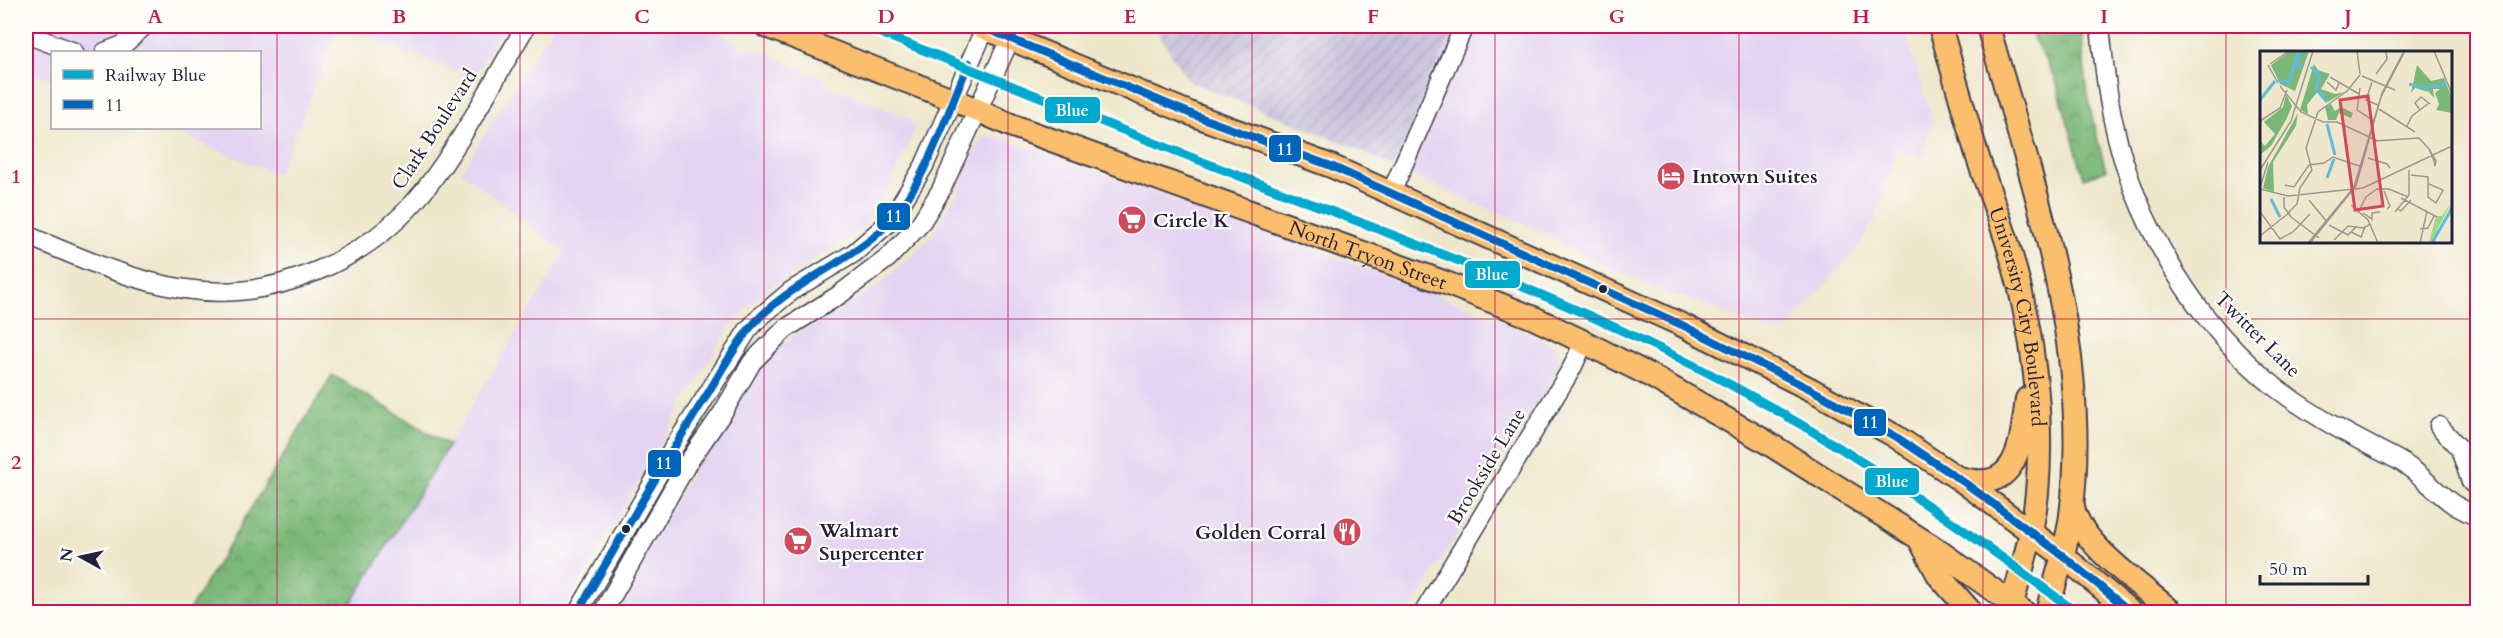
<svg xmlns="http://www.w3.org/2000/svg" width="2503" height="638" viewBox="0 0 2503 638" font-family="Cardo,serif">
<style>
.built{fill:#e4d3f2}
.industrial{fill:url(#industrial-furrows)}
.forest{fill:url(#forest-crowns);stroke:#4e6d5a;stroke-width:1.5}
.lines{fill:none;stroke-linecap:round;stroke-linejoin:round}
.minor-casing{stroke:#414051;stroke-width:21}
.major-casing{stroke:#414051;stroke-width:26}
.minor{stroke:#fff;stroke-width:18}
.major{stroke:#fabe6d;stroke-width:22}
.bus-1-casing{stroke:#fdfcf7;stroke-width:12}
.bus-1{stroke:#0065bd;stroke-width:8}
.rail-1-casing{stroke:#fdfcf7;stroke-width:14}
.rail-1{stroke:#00a9ce;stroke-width:9}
.grid{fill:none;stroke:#c2185b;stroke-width:1.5;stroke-opacity:0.55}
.bus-dot{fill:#22223b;stroke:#fdfcf7;stroke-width:2}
.labels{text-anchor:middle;stroke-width:4.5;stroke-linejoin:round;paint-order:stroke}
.street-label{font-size:20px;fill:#22223b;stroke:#fdfcf7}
.poi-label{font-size:20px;font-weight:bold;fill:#22223b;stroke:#fdfcf7;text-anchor:start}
.inset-river{fill:none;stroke:#5fbbdd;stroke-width:3}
.inset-road{fill:none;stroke:#9c9891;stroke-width:1.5}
.view{fill:#d1495b;fill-opacity:0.15;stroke:#d1495b;stroke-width:3}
.inset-edge{fill:none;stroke:#22223b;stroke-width:3}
.line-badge{stroke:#fdfcf7;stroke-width:2}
.badge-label{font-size:16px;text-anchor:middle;font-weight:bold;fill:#fff}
.neatline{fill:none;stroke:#c2185b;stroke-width:2}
.grid-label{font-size:20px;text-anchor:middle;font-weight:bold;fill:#c2185b}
</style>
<defs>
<pattern id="industrial-furrows" width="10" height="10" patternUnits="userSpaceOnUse" patternTransform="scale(1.5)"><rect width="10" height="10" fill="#c6c0da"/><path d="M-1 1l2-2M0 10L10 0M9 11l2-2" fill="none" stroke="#aaa5bc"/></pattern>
<pattern id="forest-crowns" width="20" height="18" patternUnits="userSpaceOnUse" patternTransform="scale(1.5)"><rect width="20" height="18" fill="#7bb878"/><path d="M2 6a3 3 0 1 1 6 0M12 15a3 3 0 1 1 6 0" fill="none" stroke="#649564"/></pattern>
</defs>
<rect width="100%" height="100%" fill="#fdfcf7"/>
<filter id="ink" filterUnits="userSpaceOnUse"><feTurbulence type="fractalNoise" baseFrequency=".0167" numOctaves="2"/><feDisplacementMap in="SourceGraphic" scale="12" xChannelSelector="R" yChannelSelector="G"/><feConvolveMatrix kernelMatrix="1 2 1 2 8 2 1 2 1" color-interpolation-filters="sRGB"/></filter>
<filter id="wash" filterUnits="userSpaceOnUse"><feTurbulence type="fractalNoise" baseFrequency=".008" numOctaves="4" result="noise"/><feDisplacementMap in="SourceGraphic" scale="24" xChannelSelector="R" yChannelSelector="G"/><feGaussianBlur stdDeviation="1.35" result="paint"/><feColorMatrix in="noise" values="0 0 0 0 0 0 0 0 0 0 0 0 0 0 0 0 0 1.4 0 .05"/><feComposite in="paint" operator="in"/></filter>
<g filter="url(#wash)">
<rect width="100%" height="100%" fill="#eee7cb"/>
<path class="built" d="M26 26H504L473 78 340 26 278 175 164 128H260V52H52V82L26 70Z
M553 26H707L717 29 744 49 751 47 826 80 825 84 910 118 915 130 888 188 861 230 774 285 748 306 726 332 562 612H346L565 252 461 172Z
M1455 26H1904L1932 120 1922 158 1895 147 1894 160 1876 218 1860 244 1789 327 1775 332 1682 297 1673 296 1562 245 1563 241 1393 167Z
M996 136 1335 257 1501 320 1556 346 1560 361 1557 371 1410 612H612L696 465 764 361 799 332 875 288 916 252 931 236 943 218 958 191 978 143 985 137Z"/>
<path class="industrial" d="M1154 26H1455L1393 167 1348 145 1188 81Z"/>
<path class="forest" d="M2027 26H2082C2083 78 2091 120 2106 170L2084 178 2055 78Z
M332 375 449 445 346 612H188Z"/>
</g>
<g filter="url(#ink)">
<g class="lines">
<g class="minor-casing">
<path id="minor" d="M2100 26C2103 57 2106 89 2113 120 2134 221 2197 327 2279 390 2316 418 2355 438 2396 459 2418 470 2433 490 2453 504 2461 509 2470 513 2478 517
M26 34 74 52
M105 52 123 45 144 26
M1391 193 1464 26
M26 235C76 256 130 281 185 289 273 303 368 260 423 192 463 141 493 81 526 26
M2439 426 2460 449 2471 482 2478 488
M578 612 674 447 748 330 760 317 791 291 854 253 886 225 896 212 924 166 986 26
M603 612 687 464 723 412 752 362 785 329 839 295 888 258 920 224 941 190 1016 26
M1424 612 1572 368 1584 342"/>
</g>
<g class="major-casing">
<g id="major">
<path id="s1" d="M766 26 952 99 1013 126 1446 283 1534 318 1584 342 1651 376 1763 440 1933 547 2024 612"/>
<path d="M980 26 1194 115 1331 166 1682 325 1812 390 1895 436 1965 483 2062 555 2131 612"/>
<path id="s2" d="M1940 26C1953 71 1965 116 1979 161 1989 192 2002 223 2011 255 2033 331 2044 415 2037 493 2033 533 2021 574 2009 612"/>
<path d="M1988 26C2032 184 2093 349 2071 515 2067 548 2055 581 2047 612"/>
<path d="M1960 478C2019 495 2021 442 2027 399"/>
<path d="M2073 506C2078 543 2144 587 2172 612"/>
<path d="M1920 540 1939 576 1971 612"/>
</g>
</g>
<use href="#minor" class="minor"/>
<use href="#major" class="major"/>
<g class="bus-1-casing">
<path id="bus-1" d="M985 28 1194 115 1331 166 1682 325 1812 390 1895 436 1965 483 2062 555 2131 612
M578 612C619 541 659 470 703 401 718 377 732 350 750 328 784 287 834 270 874 237 924 194 943 121 969 63"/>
</g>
<use href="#bus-1" class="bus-1"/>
<g class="rail-1-casing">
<path id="rail-1" d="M863 26C989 76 1115 128 1242 177 1411 242 1583 304 1742 391 1860 455 1969 532 2076 612"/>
</g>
<use href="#rail-1" class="rail-1"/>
</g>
</g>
<path class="grid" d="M277 26V612M520 26V612M764 26V612M1008 26V612M1252 26V612M1495 26V612M1739 26V612M1983 26V612M2226 26V612M26 319H2478"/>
<defs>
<g id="hotel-disc" transform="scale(1.5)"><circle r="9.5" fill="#d1495b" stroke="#fdfcf7"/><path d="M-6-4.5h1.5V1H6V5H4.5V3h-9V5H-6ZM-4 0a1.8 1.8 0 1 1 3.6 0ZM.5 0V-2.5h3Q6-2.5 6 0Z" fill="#fff"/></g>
<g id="supermarket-disc" transform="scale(1.5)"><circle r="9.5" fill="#d1495b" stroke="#fdfcf7"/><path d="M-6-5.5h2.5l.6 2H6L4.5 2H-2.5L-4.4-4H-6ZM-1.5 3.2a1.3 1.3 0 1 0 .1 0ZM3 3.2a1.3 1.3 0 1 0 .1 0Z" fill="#fff"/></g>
<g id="restaurant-disc" transform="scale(1.5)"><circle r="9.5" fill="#d1495b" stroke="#fdfcf7"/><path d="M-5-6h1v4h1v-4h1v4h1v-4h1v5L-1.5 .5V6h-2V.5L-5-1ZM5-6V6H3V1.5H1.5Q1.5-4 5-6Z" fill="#fff"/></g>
</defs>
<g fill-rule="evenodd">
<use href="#hotel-disc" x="1671" y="176"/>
<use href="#supermarket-disc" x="1132" y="220"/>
<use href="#restaurant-disc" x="1347" y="532"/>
<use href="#supermarket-disc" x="798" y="541"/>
</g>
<g class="bus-dot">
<circle cx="1603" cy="289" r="5"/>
<circle cx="626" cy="529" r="5"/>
</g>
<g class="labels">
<g class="street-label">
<text transform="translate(434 129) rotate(-57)" y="7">Clark Boulevard</text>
<text dy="7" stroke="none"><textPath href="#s1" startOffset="644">North Tryon Street</textPath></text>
<text dy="7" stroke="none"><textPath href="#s2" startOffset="302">University City Boulevard</textPath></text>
<text transform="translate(2258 334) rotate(45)" y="7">Twitter Lane</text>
<text transform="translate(1486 466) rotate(-59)" y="7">Brookside Lane</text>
</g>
<g class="poi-label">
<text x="1692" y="183">Intown Suites</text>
<text x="1153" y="227">Circle K</text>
<text x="819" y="537">Walmart<tspan x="819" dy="23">Supercenter</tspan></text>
<text x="1326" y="539" text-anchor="end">Golden Corral</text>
</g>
</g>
<g transform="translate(2260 51)">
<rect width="192" height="192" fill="#eee7cb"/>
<path d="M30 0H49L35 40 20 33 11 14ZM54 13 58 19 70 23 61 38 75 43 84 41 68 51 58 40 47 54 48 63 40 59ZM157 14 171 30 184 27 192 47V62L176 59 179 53 175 42 180 38H173L174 47 169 41 155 37 151 42ZM26 43 32 55 27 67 11 95 0 104V90L5 95 15 83 4 71 23 56ZM71 53 75 60 81 56 93 62 91 67 79 62 76 69H68L65 56ZM38 62 36 75 13 111 14 141 3 137 8 116Z" fill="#7bb878"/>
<path d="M192 151 177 179 175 192H169L176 165H182Z" fill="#9ad78c"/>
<path class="inset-river" d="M40 0 37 13 42 17M51 16 60 25 56 38 67 51M18 29 29 31 39 0M149 33 166 37 186 33M0 49 15 30M67 73 75 104M67 127 74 108M11 148 20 166M172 192 192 157"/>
<path class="inset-road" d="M97 0 100 23M174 0 192 43M10 13 29 0M8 14 18 32M116 23 127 8 126 0M102 25 135 39M70 26 99 43M67 31 76 39 79 32M112 31 106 49 118 54M20 35 41 61 63 71H77L118 90M100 37 97 59 114 70M119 58 155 81M160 59 155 52 161 46 170 53M0 70 20 57 27 39M147 75 152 65 169 52M115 90 159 87 169 98M169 98 176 110 175 115 174 110ZM108 107 127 113 130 117M0 119 31 70 53 0M151 124 168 126V146L176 152 183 139 169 133M25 134 34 136 49 114 64 112 73 106 102 116M0 137 8 111M0 138 28 145 103 137 192 95M124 140 130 155 127 158M24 146V156L31 166 59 187M141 147 177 166M49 149 67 171M91 154 108 169 118 192M138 158 141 160 151 149M135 161 149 144V119M1 162 20 188 33 181 50 163M28 162 37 153 40 137 52 119 46 97 58 61 87 40 100 24M98 162 106 146 117 138H129L148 146M103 162 112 168V162L120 161M69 174 88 184 97 175M160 178 168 177 174 165M91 181 101 186 105 176M0 185 30 161M74 189 88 175 103 177 111 173M48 192 94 136 122 42 144 0M50 192 96 135 121 46 145 0M160 192 167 160"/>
<path class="view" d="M108 45 123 155 95 159 80 49Z"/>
<rect width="192" height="192" class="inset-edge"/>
</g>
<g class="line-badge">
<rect x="1044" y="96" width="57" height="28" rx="6" fill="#00a9ce"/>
<rect x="1268" y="134" width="34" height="29" rx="6" fill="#0065bd"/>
<rect x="876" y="202" width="35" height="29" rx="6" fill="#0065bd"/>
<rect x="1464" y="260" width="57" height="29" rx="6" fill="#00a9ce"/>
<rect x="1853" y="408" width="34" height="29" rx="6" fill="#0065bd"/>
<rect x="647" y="449" width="35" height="29" rx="6" fill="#0065bd"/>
<rect x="1864" y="467" width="56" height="29" rx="6" fill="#00a9ce"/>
</g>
<g class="badge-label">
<text x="1072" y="116">Blue</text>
<text x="1285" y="155">11</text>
<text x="894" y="222">11</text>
<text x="1492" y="280">Blue</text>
<text x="1870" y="428">11</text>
<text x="664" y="469">11</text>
<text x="1892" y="487">Blue</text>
</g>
<rect width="2503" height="638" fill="none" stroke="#fdfcf7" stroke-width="66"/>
<rect x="51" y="51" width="210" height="78" fill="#fdfcf7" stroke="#a5a5ac" stroke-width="1.5"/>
<rect x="63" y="70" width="30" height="9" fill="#00a9ce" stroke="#a5a5ac" stroke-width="1.5"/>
<text x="105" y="81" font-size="18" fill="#22223b">Railway Blue</text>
<rect x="63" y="100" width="30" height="9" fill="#0065bd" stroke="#a5a5ac" stroke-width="1.5"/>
<text x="105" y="111" font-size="18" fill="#22223b">11</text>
<g transform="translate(81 557) rotate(278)" stroke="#fdfcf7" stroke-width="4.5" paint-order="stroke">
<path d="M0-4.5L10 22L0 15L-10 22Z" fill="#22223b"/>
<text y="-9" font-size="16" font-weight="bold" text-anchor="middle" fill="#22223b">N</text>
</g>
<path d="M2260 575v9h108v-9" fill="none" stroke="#22223b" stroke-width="3"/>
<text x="2269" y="575" font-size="18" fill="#22223b" stroke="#fdfcf7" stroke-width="4.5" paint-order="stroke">50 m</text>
<rect x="33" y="33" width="2437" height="572" class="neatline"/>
<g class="grid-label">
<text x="155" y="23">A</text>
<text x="399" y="23">B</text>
<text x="642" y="23">C</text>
<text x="886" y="23">D</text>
<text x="1130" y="23">E</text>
<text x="1373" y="23">F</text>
<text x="1617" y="23">G</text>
<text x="1861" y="23">H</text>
<text x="2104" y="23">I</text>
<text x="2348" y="23">J</text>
<text x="16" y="183">1</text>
<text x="16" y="469">2</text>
</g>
</svg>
